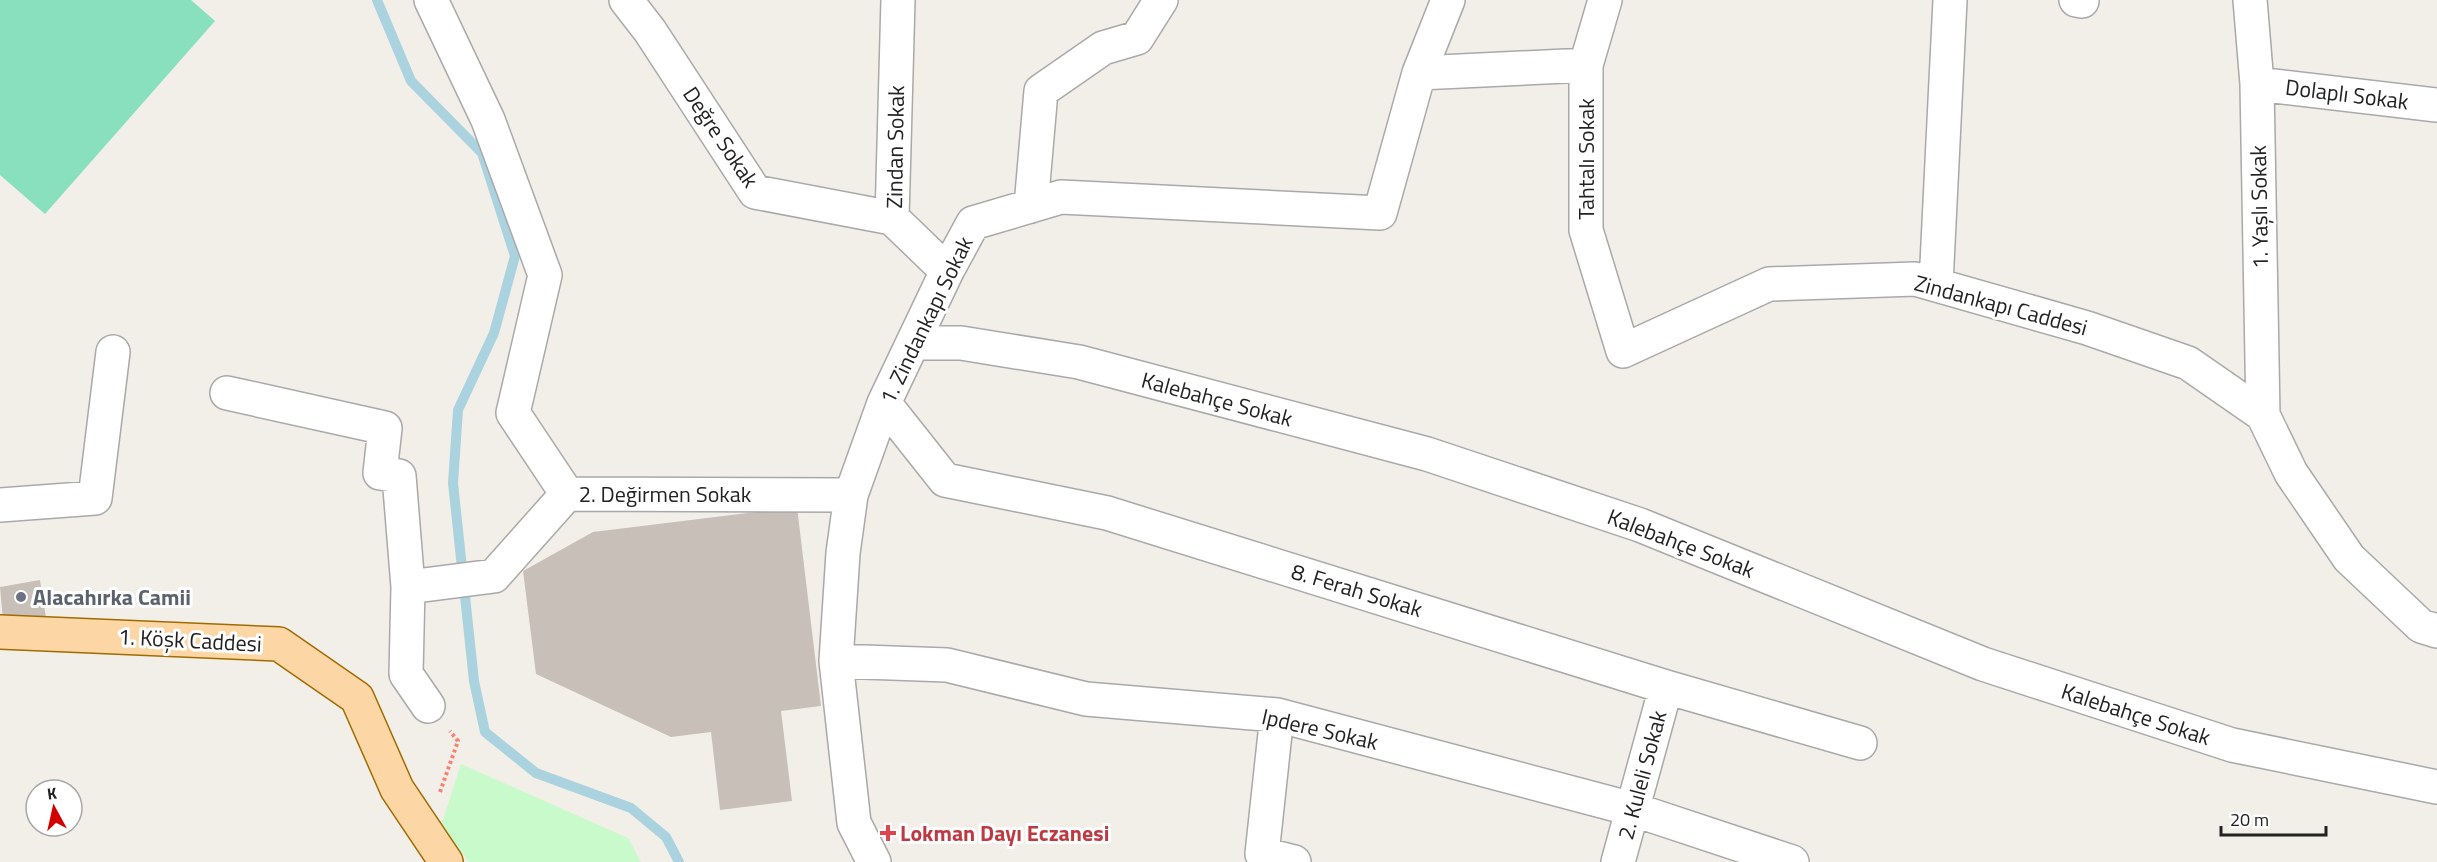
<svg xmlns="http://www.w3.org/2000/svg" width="2437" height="862" viewBox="0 0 2437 862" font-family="'Titillium Web',sans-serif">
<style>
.park{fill:#c8facc}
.pitch{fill:#88e0be}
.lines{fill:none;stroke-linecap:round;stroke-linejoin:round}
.stream{stroke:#aad3df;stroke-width:10}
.building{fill:#c7bfb8}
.minor-casing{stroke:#a9a9a9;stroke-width:36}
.major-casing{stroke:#a06b00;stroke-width:36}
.path{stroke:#fa8072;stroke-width:4;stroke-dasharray:3 3;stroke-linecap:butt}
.minor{stroke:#fff;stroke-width:33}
.major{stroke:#fcd6a4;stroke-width:33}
.worship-dot{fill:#6b7280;stroke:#fff;stroke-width:2}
.health-dot{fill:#e0444e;stroke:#fff;stroke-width:2}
.labels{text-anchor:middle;stroke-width:6;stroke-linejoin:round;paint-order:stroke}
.street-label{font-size:22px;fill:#222;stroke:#fff}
.worship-label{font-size:22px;font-weight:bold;fill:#5b616d;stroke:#fff;text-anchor:start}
.health-label{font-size:22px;font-weight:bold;fill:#be3a42;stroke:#fff;text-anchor:start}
</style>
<rect width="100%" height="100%" fill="#f2efe9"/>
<path class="park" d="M461 764 628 838 641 862H469L441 826Z"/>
<path class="pitch" d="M0 0H191L215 21 45 214 0 175Z"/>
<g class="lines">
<path class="stream" d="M377 0 411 81 482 153 515 256 494 333 458 410 453 483 474 681 485 732 536 773 631 808 666 837 679 862"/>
</g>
<path class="building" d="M797 507 821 706 781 711 792 801 720 810 711 732 671 737 536 674 523 571 593 532Z
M40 580 47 624 4 632 0 587Z"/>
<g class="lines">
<g class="minor-casing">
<path id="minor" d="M431 0 488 120 545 275 513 413 567 494
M626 0 650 31 755 192 892 218
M898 0 892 218 947 271
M1605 0 1586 65V230L1623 351 1769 284 1915 279 2087 328 2188 363 2263 415
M2076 0 2082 1
M2250 0 2257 84 2263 415 2291 473 2349 558 2421 626 2437 631
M1419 73 1586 65
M2257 84 2437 105
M1031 206 1041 91 1103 48 1137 38 1161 0
M1936 284 1950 0
M913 343H961L1079 362 1427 454 1640 525 1983 664 2232 745 2437 787
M227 393 385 428 380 473 399 476 408 587 406 674 428 706
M884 403 945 480 1107 513 1666 687 1860 743
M0 505 95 498 113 352
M408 587 494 576 567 494 851 495
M836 661 947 665 1086 699 1277 715 1632 809 1792 862
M1277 715 1262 854 1294 862
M874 862 854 823 836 661 843 553 851 495 884 403 947 271 973 223 1061 197 1380 213 1419 73 1448 0
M1618 862 1666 687"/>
</g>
<g class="major-casing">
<path id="major" d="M0 632 279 644 357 698 397 789 446 862"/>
</g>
<path class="path" d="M440 792 458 741 450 731"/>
<use href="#minor" class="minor"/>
<use href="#major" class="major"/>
</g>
<circle class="worship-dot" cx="21" cy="597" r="6"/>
<path class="health-dot" d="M885 824h6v6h6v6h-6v6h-6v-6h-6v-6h6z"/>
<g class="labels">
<g class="street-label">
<text transform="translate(2347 94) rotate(7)" y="8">Dolaplı Sokak</text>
<text transform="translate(721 137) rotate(56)" y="8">Değre Sokak</text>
<text transform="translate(895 147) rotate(-89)" y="8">Zindan Sokak</text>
<text transform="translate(1586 159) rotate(-90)" y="8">Tahtalı Sokak</text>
<text transform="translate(2259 207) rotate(-91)" y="8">1. Yaşlı Sokak</text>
<text transform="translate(2001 305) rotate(15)" y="8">Zindankapı Caddesi</text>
<text transform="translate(926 320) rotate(-64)" y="8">1. Zindankapı Sokak</text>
<text transform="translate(1217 399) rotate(15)" y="8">Kalebahçe Sokak</text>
<text x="665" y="502">2. Değirmen Sokak</text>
<text transform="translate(1681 543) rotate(21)" y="8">Kalebahçe Sokak</text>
<text transform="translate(1357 590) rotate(17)" y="8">8. Ferah Sokak</text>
<text transform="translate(190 640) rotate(3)" y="8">1. Köşk Caddesi</text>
<text transform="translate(2136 714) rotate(18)" y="8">Kalebahçe Sokak</text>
<text transform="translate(1320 729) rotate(13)" y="8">Ipdere Sokak</text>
<text transform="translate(1642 775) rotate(-75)" y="8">2. Kuleli Sokak</text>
</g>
<g class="worship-label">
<text x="33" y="605">Alacahırka Camii</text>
</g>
<g class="health-label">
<text x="900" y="841">Lokman Dayı Eczanesi</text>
</g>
</g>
<g transform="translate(54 808) rotate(352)"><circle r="28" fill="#ffffff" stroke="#a7a7a7" stroke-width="1.5"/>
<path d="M0-4.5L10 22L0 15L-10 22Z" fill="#d40000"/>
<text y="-9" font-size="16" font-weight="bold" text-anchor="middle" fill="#222222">K</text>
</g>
<path d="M2221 826v9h105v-9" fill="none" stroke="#222222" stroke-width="3"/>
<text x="2230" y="826" font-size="18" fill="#222222" stroke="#ffffff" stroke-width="4.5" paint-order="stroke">20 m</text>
</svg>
